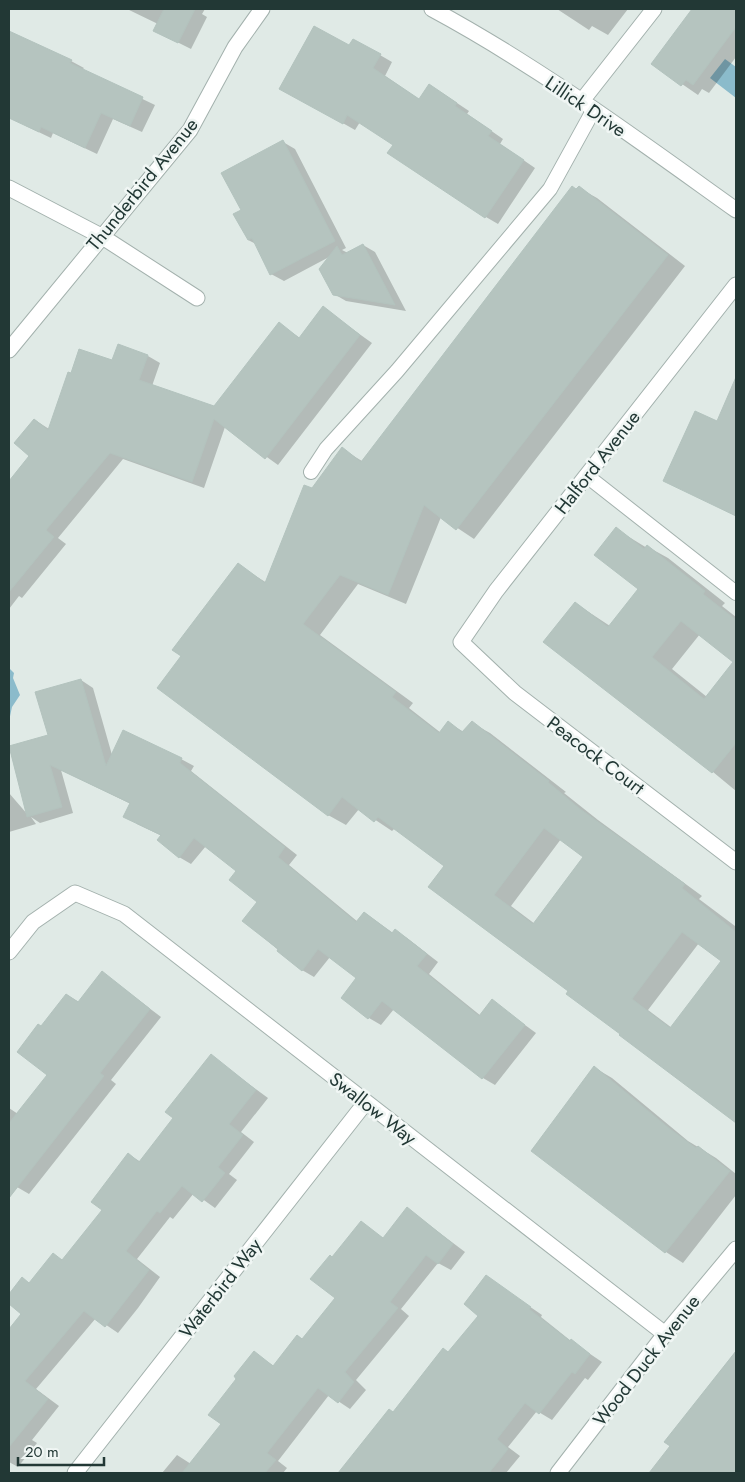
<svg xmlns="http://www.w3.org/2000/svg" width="745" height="1482" viewBox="0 0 745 1482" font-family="Jost,sans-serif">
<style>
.water{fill:#8bbbcb}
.shadow{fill:#0003;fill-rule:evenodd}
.building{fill:#b5c4bf;stroke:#b3c3be;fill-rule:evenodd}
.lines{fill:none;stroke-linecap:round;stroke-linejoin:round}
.lane-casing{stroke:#a3b1ad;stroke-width:16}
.street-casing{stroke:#a3b1ad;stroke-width:17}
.lane{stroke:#fff;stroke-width:14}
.street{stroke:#fff;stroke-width:15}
.labels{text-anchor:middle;stroke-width:5;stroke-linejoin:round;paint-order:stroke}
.street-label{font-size:19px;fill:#223835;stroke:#f0f6f4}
</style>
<rect width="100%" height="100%" fill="#e0eae6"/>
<path class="water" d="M725 59 736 67V98L710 78Z
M10 669 14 673 13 678 20 695 12 707 9 721Z"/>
<path class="shadow" d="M127 9H205L202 14 207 17 191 49 167 37 158 24Z
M557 9H628L608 35 592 26 589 30Z
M694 9H736V57L709 93 702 89 698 95 653 64Z
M9 32 71 61 84 68 82 70 155 105 142 132 113 119 97 154 53 133 51 138 26 126 17 111 9 107Z
M354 40 392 62 385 76 420 100 442 93 469 111 467 114 503 139 500 144 535 168 498 224 486 217 394 145 360 122 355 130 281 88 350 47Z
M283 142 295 149 346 248 342 250 348 253 363 245 375 252 406 311 346 301 334 294 331 256 284 281 271 274 256 244 248 240 242 211Z
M579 188 597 198 685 266 474 539 441 517 406 604 358 584 320 635 413 703 409 708 441 733 448 723 464 732 472 723 490 733 566 792 564 793 598 820 702 896 699 899 735 926 736 1121 621 1035 622 1034 570 991 445 866 395 828 392 831 359 809 346 825 328 815 183 656 238 565 267 583 312 489 342 449 362 461ZM561 839 585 857 535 924 511 906ZM699 943 723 961 672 1028 648 1010Z
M323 308 372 343 278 465 225 427 204 488 123 459 58 538 66 544 22 598 19 596 9 609V495L14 489 9 483 31 455 35 420 49 429 71 374 113 362 148 356 160 363 152 386 214 407 279 324 300 338Z
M725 405 736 410V516L665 480 717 423Z
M616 529 647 548 648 547 668 558 725 603 722 606 736 617V791L684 748 575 603 610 626 640 589ZM700 634 735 662 707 697 672 669Z
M81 680 93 688 112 755 181 759 194 766 191 771 297 855 289 865 358 922 365 913 393 933 395 931 407 938 438 962 429 974 481 1016 492 1001 536 1033 495 1085 483 1078 394 1009 381 1025 369 1018 342 997 357 978 330 957 314 977 302 970 244 921 259 902 238 871 206 846 191 864 179 857 162 836 137 824 131 804 61 770 73 813 40 823 31 817 36 824 9 832V793L28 815 9 747 49 736Z
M103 973 161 1017 111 1080 116 1084 29 1194 17 1187 9 1198V1108L18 1114 48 1075 42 1027 67 995 79 1002Z
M211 1056 268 1098 241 1132 254 1142 229 1174 237 1180 215 1208 194 1193 173 1219 170 1217 137 1259 160 1277 138 1308 118 1333 96 1318 36 1389 59 1406 32 1440 37 1443 18 1467 9 1462V1331L23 1313 9 1302V1296L22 1279 31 1284 53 1255 64 1261 103 1210 129 1155 141 1162 175 1118Z
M595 1068 612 1078 688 1141 716 1158 736 1174V1195L683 1263 666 1252 532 1150Z
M408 1209 465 1252 451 1270 438 1263 401 1309 409 1316 356 1380 366 1390 350 1409 329 1395 278 1461 287 1468 283 1473H162L177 1455 191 1464 223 1424 238 1378 254 1353 274 1366 298 1336 303 1340 336 1298 333 1258 361 1223 384 1239Z
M487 1277 542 1315 541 1317 571 1341 602 1362 588 1380 585 1378 552 1420 537 1411 508 1447 520 1456 506 1473H340L389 1410 394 1413 449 1353 479 1315Z
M736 1351V1473H651L672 1446 666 1442Z"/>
<path class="building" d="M164 9H195L178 43 153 31Z
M692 9H736V27L693 85 686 80 681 86 651 64Z
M314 26 349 45 353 39 381 54 373 68 419 99 429 84 457 103 455 106 492 131 488 136 524 160 485 218 387 153 393 145 347 115 343 124 279 89Z
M9 31 72 60 70 63 143 97 130 126 101 113 85 148 41 127 39 132 9 118Z
M283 140 335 241 270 275 252 238 248 240 233 214 241 210 221 173Z
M572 186 576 189 579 186 668 255 456 530 424 505 388 595 340 575 303 624 396 692 392 697 439 733 448 721 462 732 472 721 549 781 548 782 580 809 685 884 682 888 736 932V1123L619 1035 620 1034 566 994 568 991 428 887 444 866 378 817 374 822 342 797 328 816 157 688 181 656 172 650 238 563 265 583 304 485 312 488 342 447 361 462ZM544 828 583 857 533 924 494 895ZM682 932 721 961 670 1028 632 999Z
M363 244 395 305 333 295 319 269 337 246 342 255Z
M323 306 360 335 265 459 214 419 192 482 110 453 46 530 54 537 9 592V481L29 456 14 443 34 419 48 430 68 372 71 373 79 349 112 360 118 344 148 355 139 380 214 406 279 322 299 338Z
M736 377V516L663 481 695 411 717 421Z
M616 527 644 549 647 545 705 591 703 594 736 620V743L712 773 543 642 575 602 608 627 638 589 594 555ZM681 621 733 662 704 699 652 657Z
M81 679 106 766 123 730 182 758 180 763 285 847 278 857 356 922 364 912 392 933 395 929 427 954 417 966 479 1016 492 999 525 1025 482 1079 382 1001 368 1019 341 998 356 978 318 949 302 971 277 951 278 949 242 921 257 902 229 880 236 871 194 838 179 858 157 840 161 835 123 817 130 803 50 765 62 807 27 817 9 746 48 735 35 692Z
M102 971 150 1009 100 1073 104 1076 9 1198V1123L47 1075 17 1052 38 1024 41 1026 66 994 78 1002Z
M211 1054 256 1090 229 1124 243 1135 218 1167 225 1173 202 1202 182 1186 160 1213 157 1211 126 1251 149 1270 105 1327 84 1311 25 1381 48 1399 9 1447V1329L21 1314 9 1304V1294L22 1277 29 1283 53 1253 62 1260 102 1210 91 1202 128 1153 139 1162 173 1118 165 1112Z
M594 1066 670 1129 696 1148 698 1146 730 1171 665 1253 531 1151Z
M407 1207 453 1244 438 1264 426 1255 390 1302 398 1308 345 1372 354 1382 338 1403 318 1388 267 1453 276 1460 265 1473H182L221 1424 208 1415 236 1379 234 1376 254 1351 273 1366 297 1335 302 1339 335 1298 310 1279 330 1255 332 1257 361 1221 383 1238Z
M486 1275 531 1307 529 1309 570 1341 571 1339 590 1354 575 1374 572 1372 539 1414 525 1403 497 1439 508 1449 489 1473H338L389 1409 393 1412 443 1348 448 1352 478 1316 464 1304Z
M736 1351V1473H649L670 1446 664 1442Z"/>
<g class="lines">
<g class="lane-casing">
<path id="lane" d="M311 472 326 449 397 371 550 189 593 111
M587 476 736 593"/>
</g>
<g class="street-casing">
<path id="street" d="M432 9C538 66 638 140 736 210
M581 102 654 9
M9 188 101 236 197 298
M736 285 496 591 461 642 515 693 736 862
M9 350 190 130 235 47 262 9
M9 952 33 922 75 893 124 914 665 1334
M75 1473 366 1102
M558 1473 665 1334 736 1249"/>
</g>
<use href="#lane" class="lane"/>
<use href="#street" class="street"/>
</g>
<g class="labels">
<g class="street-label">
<text transform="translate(586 106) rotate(34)" y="7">Lillick Drive</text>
<text transform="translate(142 184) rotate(-51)" y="7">Thunderbird Avenue</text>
<text transform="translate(597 462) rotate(-52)" y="7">Halford Avenue</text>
<text transform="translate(596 755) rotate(37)" y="7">Peacock Court</text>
<text transform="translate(373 1108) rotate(38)" y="7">Swallow Way</text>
<text transform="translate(220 1288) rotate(-52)" y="7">Waterbird Way</text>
<text transform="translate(646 1360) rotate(-52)" y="7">Wood Duck Avenue</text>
</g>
</g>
<rect width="745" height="1482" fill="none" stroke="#223835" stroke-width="20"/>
<path d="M18 1457v8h86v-8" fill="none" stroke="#223835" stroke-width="2.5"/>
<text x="25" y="1457" font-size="15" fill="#223835" stroke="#f0f6f4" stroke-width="4" paint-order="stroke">20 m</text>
</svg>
